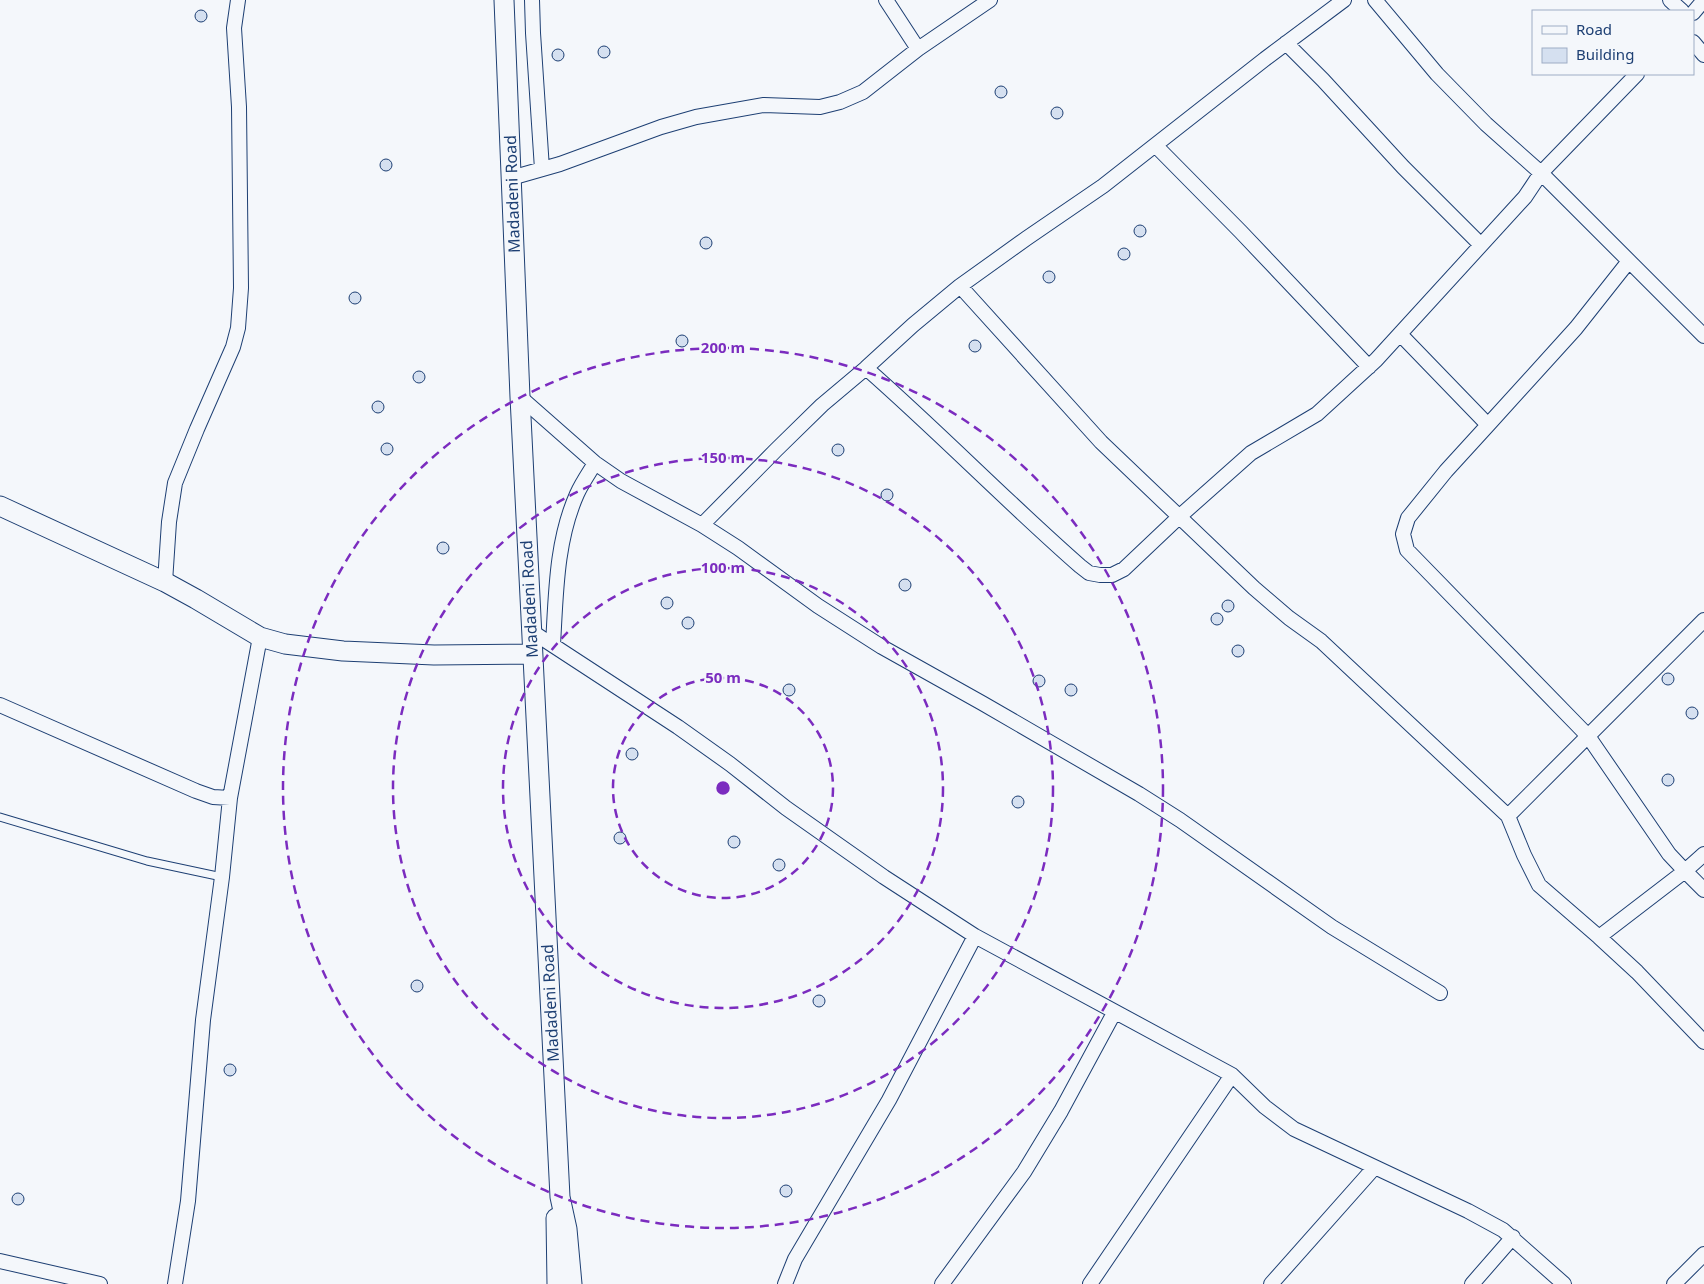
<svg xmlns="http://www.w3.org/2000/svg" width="1704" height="1284" viewBox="0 0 1704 1284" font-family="'Noto Sans',sans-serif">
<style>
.building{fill:#d5e0f0;stroke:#1d3f73}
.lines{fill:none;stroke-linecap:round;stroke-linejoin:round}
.lane-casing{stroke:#1d3f73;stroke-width:9}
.street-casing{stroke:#1d3f73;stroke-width:16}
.secondary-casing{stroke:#1d3f73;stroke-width:21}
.lane{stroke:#f4f7fb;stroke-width:7}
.street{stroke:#f4f7fb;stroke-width:14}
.secondary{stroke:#f4f7fb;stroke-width:19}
.ring{fill:none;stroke:#7b2cbf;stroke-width:2.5;stroke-dasharray:9 6}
.labels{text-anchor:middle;stroke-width:4;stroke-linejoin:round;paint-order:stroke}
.street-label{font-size:16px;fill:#1d3f73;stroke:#f4f7fb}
.centre{fill:#7b2cbf;stroke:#f4f7fb;stroke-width:2.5}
.ring-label{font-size:15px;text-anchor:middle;font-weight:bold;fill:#7b2cbf;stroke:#f4f7fb;stroke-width:4;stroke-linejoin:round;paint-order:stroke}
</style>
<rect width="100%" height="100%" fill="#f4f7fb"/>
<path class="building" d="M195 16a6 6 0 1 1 12 0a6 6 0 1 1-12 0Z
M598 52a6 6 0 1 1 12 0a6 6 0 1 1-12 0Z
M552 55a6 6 0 1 1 12 0a6 6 0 1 1-12 0Z
M995 92a6 6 0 1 1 12 0a6 6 0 1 1-12 0Z
M1051 113a6 6 0 1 1 12 0a6 6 0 1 1-12 0Z
M380 165a6 6 0 1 1 12 0a6 6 0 1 1-12 0Z
M1134 231a6 6 0 1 1 12 0a6 6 0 1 1-12 0Z
M700 243a6 6 0 1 1 12 0a6 6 0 1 1-12 0Z
M1118 254a6 6 0 1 1 12 0a6 6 0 1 1-12 0Z
M1043 277a6 6 0 1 1 12 0a6 6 0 1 1-12 0Z
M349 298a6 6 0 1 1 12 0a6 6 0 1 1-12 0Z
M676 341a6 6 0 1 1 12 0a6 6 0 1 1-12 0Z
M969 346a6 6 0 1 1 12 0a6 6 0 1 1-12 0Z
M413 377a6 6 0 1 1 12 0a6 6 0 1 1-12 0Z
M372 407a6 6 0 1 1 12 0a6 6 0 1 1-12 0Z
M381 449a6 6 0 1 1 12 0a6 6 0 1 1-12 0Z
M832 450a6 6 0 1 1 12 0a6 6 0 1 1-12 0Z
M881 495a6 6 0 1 1 12 0a6 6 0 1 1-12 0Z
M437 548a6 6 0 1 1 12 0a6 6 0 1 1-12 0Z
M899 585a6 6 0 1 1 12 0a6 6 0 1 1-12 0Z
M661 603a6 6 0 1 1 12 0a6 6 0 1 1-12 0Z
M1222 606a6 6 0 1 1 12 0a6 6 0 1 1-12 0Z
M1211 619a6 6 0 1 1 12 0a6 6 0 1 1-12 0Z
M682 623a6 6 0 1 1 12 0a6 6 0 1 1-12 0Z
M1232 651a6 6 0 1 1 12 0a6 6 0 1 1-12 0Z
M1662 679a6 6 0 1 1 12 0a6 6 0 1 1-12 0Z
M1033 681a6 6 0 1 1 12 0a6 6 0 1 1-12 0Z
M1065 690a6 6 0 1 1 12 0a6 6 0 1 1-12 0Z
M783 690a6 6 0 1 1 12 0a6 6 0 1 1-12 0Z
M1686 713a6 6 0 1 1 12 0a6 6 0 1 1-12 0Z
M626 754a6 6 0 1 1 12 0a6 6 0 1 1-12 0Z
M1662 780a6 6 0 1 1 12 0a6 6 0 1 1-12 0Z
M1012 802a6 6 0 1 1 12 0a6 6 0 1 1-12 0Z
M614 838a6 6 0 1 1 12 0a6 6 0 1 1-12 0Z
M728 842a6 6 0 1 1 12 0a6 6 0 1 1-12 0Z
M773 865a6 6 0 1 1 12 0a6 6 0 1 1-12 0Z
M411 986a6 6 0 1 1 12 0a6 6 0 1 1-12 0Z
M813 1001a6 6 0 1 1 12 0a6 6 0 1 1-12 0Z
M224 1070a6 6 0 1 1 12 0a6 6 0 1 1-12 0Z
M780 1191a6 6 0 1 1 12 0a6 6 0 1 1-12 0Z
M12 1199a6 6 0 1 1 12 0a6 6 0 1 1-12 0Z"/>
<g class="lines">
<g class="lane-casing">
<path id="lane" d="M0 817 147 861 222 877"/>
</g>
<g class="street-casing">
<path id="street" d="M532 0 533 33 542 169
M886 0 918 49
M1375 0 1437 74 1486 124 1541 173 1704 336
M1670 0 1682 11
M1693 13 1704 0
M1693 42 1704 55
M1286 43 1323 80 1403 167 1481 245
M1156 146 1241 232 1369 367
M511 178 560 164 661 127 696 117 764 105 820 107 840 102 863 92 918 49 990 0
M960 286 1101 442 1254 588 1289 618 1321 641 1508 816 1524 855 1539 885 1599 937 1637 972 1704 1042
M1400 334 1488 425 1446 471 1408 518 1403 534 1407 550 1588 736 1669 854 1685 871 1599 937
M866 368C939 432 1007 502 1080 566L1089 573 1100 575H1112L1124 569 1180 516 1251 453 1317 414 1376 360 1525 197 1541 173 1637 74
M520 397 595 463 621 481 702 525 738 548 818 606 882 647 982 703 1139 794 1180 820 1332 927 1440 993
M1488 425 1576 328 1629 261
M702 525 776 450 822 405 866 368 913 325 960 286 1027 238 1103 186 1265 59 1344 0
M165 582 169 522 175 483 197 429 233 347 238 328 241 288 239 107 234 28 238 0
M531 631 678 727 730 764 786 808 884 877 975 936 1232 1075 1265 1107 1294 1129 1468 1211 1503 1230 1564 1284
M553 645C556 594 556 541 577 494 582 483 589 473 595 463
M0 705 196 791 213 797 230 798
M1508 816 1704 620
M1704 854 1685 871 1704 890
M0 1261 100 1284
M175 1284 188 1201 203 1020 222 877 230 798 260 637
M785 1284 795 1259 889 1100 975 936
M942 1284 1024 1172 1061 1111 1114 1013
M1090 1284 1232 1075
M1271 1284 1374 1168
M1472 1284 1513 1237
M1674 1284 1704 1254"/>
</g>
<g class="secondary-casing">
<path id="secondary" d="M504 0 520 397 560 1197 567 1229 572 1284
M0 506 165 582 196 599 260 637 285 644 343 651 434 655 532 654
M556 1218 557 1284"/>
</g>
<use href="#lane" class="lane"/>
<use href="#street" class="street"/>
<use href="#secondary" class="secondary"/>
</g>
<g class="ring">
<circle cx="723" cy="788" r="110"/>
<circle cx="723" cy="788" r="220"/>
<circle cx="723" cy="788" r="330"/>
<circle cx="723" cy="788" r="440"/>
</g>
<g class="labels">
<g class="street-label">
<text transform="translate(512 194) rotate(-92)" y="6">Madadeni Road</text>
<text transform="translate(529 599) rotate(-93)" y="6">Madadeni Road</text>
<text transform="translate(550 1003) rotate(-93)" y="6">Madadeni Road</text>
</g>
</g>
<circle cx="723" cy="788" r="8" class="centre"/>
<g class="ring-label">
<text x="723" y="353">200 m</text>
<text x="723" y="463">150 m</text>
<text x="723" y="573">100 m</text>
<text x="723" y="683">50 m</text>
</g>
<rect x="1532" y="10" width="162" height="65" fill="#f4f7fb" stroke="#9eadc5"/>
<rect x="1542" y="26" width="25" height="8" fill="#f4f7fb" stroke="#9eadc5"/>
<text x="1576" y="35" font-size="15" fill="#1d3f73">Road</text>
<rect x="1542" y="48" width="25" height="15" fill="#d5e0f0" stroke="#9eadc5"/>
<text x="1576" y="60" font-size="15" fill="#1d3f73">Building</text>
</svg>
